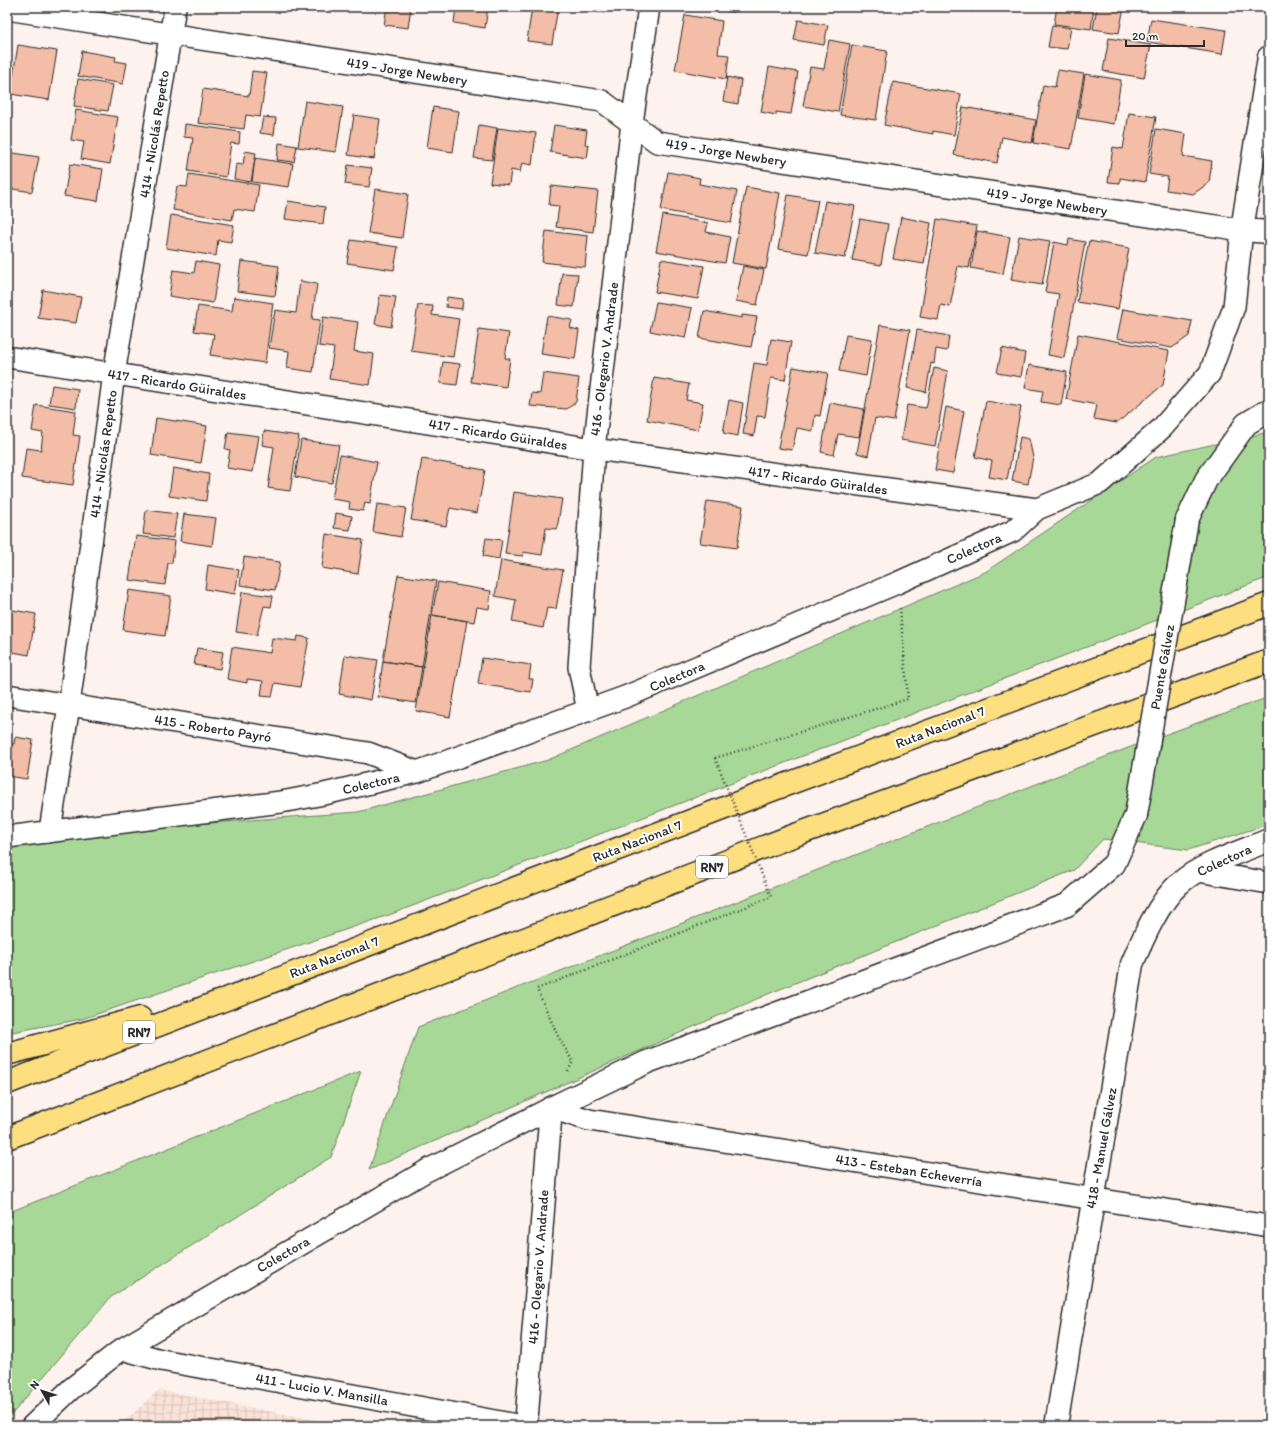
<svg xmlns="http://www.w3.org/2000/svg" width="1276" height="1433" viewBox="0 0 1276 1433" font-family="Itim,sans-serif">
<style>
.industrial{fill:url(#industrial-grid)}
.grass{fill:#a8d898;stroke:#6a8262}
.building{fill:#f3bda7;stroke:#2b2b2b}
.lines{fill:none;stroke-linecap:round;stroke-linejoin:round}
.street-casing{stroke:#2b2b2b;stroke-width:24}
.secondary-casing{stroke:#2b2b2b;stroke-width:25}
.highway-casing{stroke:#2b2b2b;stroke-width:25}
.path{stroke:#2b2b2b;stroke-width:2.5;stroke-dasharray:1 3;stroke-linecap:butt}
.street{stroke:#fff;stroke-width:21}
.secondary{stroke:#fff;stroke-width:22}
.highway{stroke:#fddf80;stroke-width:22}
.secondary-bridge-casing{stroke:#2b2b2b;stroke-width:25;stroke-linecap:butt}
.path-bridge{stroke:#2b2b2b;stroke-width:2.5;stroke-dasharray:1 3;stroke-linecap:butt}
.secondary-bridge{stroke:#fff;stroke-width:22}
.labels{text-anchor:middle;stroke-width:4;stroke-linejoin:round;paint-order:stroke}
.shield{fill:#fff;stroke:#6b6b6b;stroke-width:1}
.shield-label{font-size:13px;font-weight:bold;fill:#2b2b2b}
.street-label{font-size:14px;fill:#2b2b2b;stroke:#fff}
</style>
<defs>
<pattern id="industrial-grid" width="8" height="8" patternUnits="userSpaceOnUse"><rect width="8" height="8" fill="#fae2d8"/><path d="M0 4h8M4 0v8" fill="none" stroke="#d6c2ba"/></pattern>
</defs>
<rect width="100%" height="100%" fill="#fdf2ed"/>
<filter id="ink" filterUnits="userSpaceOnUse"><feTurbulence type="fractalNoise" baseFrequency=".025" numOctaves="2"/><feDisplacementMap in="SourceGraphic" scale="8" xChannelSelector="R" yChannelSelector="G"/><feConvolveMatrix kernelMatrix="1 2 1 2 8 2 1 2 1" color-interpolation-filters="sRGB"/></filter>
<g filter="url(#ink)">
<path class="industrial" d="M159 1390 347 1426H119Z"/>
<path class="grass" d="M1269 432V577L389 915 82 1019 7 1033V847L183 825 358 812 548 760 985 572 1156 457Z
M1269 697V824L1188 850 1103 839 1074 870 768 994 369 1170 418 1027 1128 748Z
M361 1071 331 1157 111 1297 7 1420V1213Z"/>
<path class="building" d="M387 7H411L408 28 384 25Z
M456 7H488L485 28 454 23Z
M532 7H558L552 44 527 41Z
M565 7H606L605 13Z
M701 7H734L733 12Z
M943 7H974L973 12Z
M1057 7H1094L1091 29 1054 24Z
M1097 7H1124L1119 33 1093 29Z
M685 15 722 21 718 54 729 55 726 79 675 70Z
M1151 19 1226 30 1222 54 1147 42Z
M798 20 828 25 824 45 794 40Z
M1052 25 1071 28 1067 49 1048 47Z
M1109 38 1151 45 1144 78 1103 71Z
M829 40 850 44 838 112 803 106 810 67 824 69Z
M18 45 57 51 49 100 10 94Z
M852 45 887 51 876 120 840 115Z
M82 51 116 57 115 61 127 63 123 84 78 76Z
M769 67 798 72 791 114 776 112V115L761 112Z
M1058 70 1084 74 1071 149 1033 143 1043 85 1055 87Z
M252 71 267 73 260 117 246 115 244 129 198 123 203 89 249 96Z
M1085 74 1121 80 1114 124 1078 118Z
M727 77 741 80 738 104 723 101Z
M78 79 113 85 108 111 74 106Z
M893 82 961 94 954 135 933 131V134L884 125Z
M305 101 343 107 336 152 298 147Z
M433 107 459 111 453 152 427 148Z
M963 107 1036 120 1032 143 1002 137 997 163 954 155Z
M76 110 118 117 110 164 81 159 84 142 71 140Z
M1129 113 1156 117 1145 182 1120 178V183L1108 182 1113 147 1123 149Z
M354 115 380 119 374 159 348 155Z
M263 117 276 118 274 135 260 133Z
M185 124 240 132 239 144 231 143 226 177 188 171 193 138 184 137Z
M479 125 497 128 492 160 474 158Z
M554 125 587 130 585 144 589 145 587 158 550 152Z
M498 128 536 133 532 165 522 163 520 172 511 170 509 185 490 183Z
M1156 129 1186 134 1183 156 1212 161 1209 183 1193 194 1166 190 1168 177 1149 174Z
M279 143 297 146 294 162 277 160Z
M245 151 256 153 251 182 234 179 236 164 243 165Z
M7 152 39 157 32 192 7 188Z
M255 158 293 164 289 187 252 182Z
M70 164 103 169 98 201 64 196Z
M348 165 372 168 369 187 345 184Z
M668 172 700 178 699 184 737 191 731 223 661 210Z
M189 174 259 185 255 212 234 209 232 220 173 210 177 186 187 187Z
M551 186 598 191 593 232 556 227 559 206 549 205Z
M746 187 780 193 766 269 732 263Z
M375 189 408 194 402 238 368 233Z
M788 195 818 200 808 254 778 249Z
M288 201 325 207 323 224 285 219Z
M825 201 855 206 845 258 815 253Z
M171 215 234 225 231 242 218 240 216 256 166 248Z
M663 215 708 223 706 232 730 237 725 263 656 251Z
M901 217 931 223 924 264 893 259Z
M860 219 888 224 881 265 852 260Z
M937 219 977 226 969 268 958 266 950 307 941 305 938 320 920 317Z
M546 231 588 236 585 267 542 262Z
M977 231 1010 237 1003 274 971 268Z
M1019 236 1050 241 1042 285 1011 280Z
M1069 239 1085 242 1064 358 1048 355 1059 294 1045 292 1054 242 1068 245Z
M351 240 398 247 394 270 347 263Z
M1089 241 1129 248 1118 309 1077 302Z
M661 259 704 266 698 299 655 292Z
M196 261 219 265 213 303 169 296 173 270 194 273Z
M241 261 279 266 275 296 237 291Z
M743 266 764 270 757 305 736 301Z
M562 273 578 274 574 307 558 305Z
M300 281 317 284 312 319 320 320 313 372 287 368 289 351 269 348 275 310 296 313Z
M43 290 81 297 76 323 38 318Z
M380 295 396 297 391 327 375 324Z
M234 297 273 303 265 363 210 355 214 334 194 331 198 306 232 311Z
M447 297 463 299 462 309 446 307Z
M656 302 692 308 686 338 650 331Z
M418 305 433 306 432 315 459 319 453 357 411 351Z
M1123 309 1192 321 1189 336 1172 348 1117 338Z
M704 311 742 318V315L757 317 751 347 699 338Z
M547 316 572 320 570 328 579 330 575 359 541 354Z
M323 317 358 322 354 351 374 354 370 385 329 379 334 348 319 346Z
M880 325 910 330 894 421 875 418 868 456 857 453Z
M479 329 509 333 505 358 510 359 506 387 471 382Z
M917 330 949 336 947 351 936 349 934 364 931 363 926 392 907 388Z
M1078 334 1169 351 1163 385 1117 423 1094 419 1097 405 1066 399Z
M846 335 872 339 866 376 839 371Z
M771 339 791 342 785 380 771 378 765 417 757 416 754 436 743 434 754 363 767 365Z
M1002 348 1025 353 1021 377 997 373Z
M443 362 460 364 457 385 440 383Z
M1029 365 1067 372 1061 405 1041 402 1043 391 1025 388Z
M793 367 828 373 820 416 815 415 813 431 797 428 792 450 778 448Z
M934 368 948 371 935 446 901 440 907 405 926 408Z
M543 373 579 378 576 402 567 409 530 406 532 393 540 394Z
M654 378 689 384 686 400 703 403 698 430 647 420Z
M52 385 78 389 76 408 49 404Z
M729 400 743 403 738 436 723 433Z
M986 401 1021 407 1007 480 989 477 992 461 975 457Z
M830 403 864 409 859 437 838 434 834 455 821 452Z
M36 405 76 411 73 435 80 436 73 485 22 478 26 448 41 450 43 433 32 431Z
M946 407 964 411 953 473 935 470Z
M156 418 207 426 201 463 151 455Z
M264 431 299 436 290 491 268 488 274 447 262 445Z
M228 432 259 436 253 472 227 468 230 450 225 449Z
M1020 437 1029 439 1033 457 1028 484 1012 481Z
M301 440 339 445 332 483 295 477Z
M340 455 377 462 370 504 365 503 363 511 349 509 350 502 332 499Z
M422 459 485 470 477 513 450 508 446 526 411 520Z
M173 468 209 474 206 501 169 496Z
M514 492 562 499 557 529 546 528 542 555 523 552V556L505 554Z
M707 501 743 506 737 548 700 543Z
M377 504 406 508 401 537 373 532Z
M146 510 177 514 173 538 143 534Z
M336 513 352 516 350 530 334 528Z
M184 514 216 518 212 546 180 541Z
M326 534 363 540 358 574 322 568Z
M136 536 175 541 172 563H168L165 585 129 580Z
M486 538 502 540 499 559 483 556Z
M244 557 280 562 275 590 240 585Z
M501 560 563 570 556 609 547 608 543 628 512 622 516 600 495 596Z
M208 565 239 570 235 594 205 589Z
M398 575 436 581 422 667 383 661Z
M438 582 491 591 489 609 477 607 474 622 432 615Z
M129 590 171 596 165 636 123 630Z
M242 592 273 596 271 607 264 606 257 635 236 632Z
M7 609 36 614 29 655 7 651Z
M432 615 467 621 450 717 416 711Z
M298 636 309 638 300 687 275 683 272 697 261 696 263 681 247 679V683L227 679 232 647 270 653 272 638 297 641Z
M197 648 223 652 220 669 194 665Z
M345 655 378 660 371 700 339 694Z
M482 658 531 665 529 679H533L531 692 478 684Z
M383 661 422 667 416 703 378 697Z
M15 737 33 740 27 779 7 776V743L14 744Z"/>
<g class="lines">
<g class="street-casing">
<path id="street" d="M7 9 602 101 657 142 1242 230 1234 307 1210 373 1162 428 1100 483 1037 509 1013 531 897 583 625 697 417 772 324 794 281 802 7 837
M7 357 594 449 1037 509
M7 695 368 753 417 772
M588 711 579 667 594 449 632 123 649 7
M50 831 69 705 114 374 175 7
M1198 871 1269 883
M122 1349 161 1360 522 1426
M32 1426 71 1389 122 1349 426 1171 551 1108 589 1120 1269 1226"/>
</g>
<g class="secondary-casing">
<path id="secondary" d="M1269 57 1242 230 1269 232
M1187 520 1206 480 1246 424 1269 410
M526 1426 551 1108 647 1062 1067 905 1114 864 1136 815
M1056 1426 1132 964C1143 938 1159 901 1180 883 1201 864 1243 851 1269 840"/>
</g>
<g class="highway-casing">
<path id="highway" d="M7 1054 140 1018
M7 1083 769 791 1269 604
M7 1138 790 837 1269 661"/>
</g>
<path class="path" d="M715 758 908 699 900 608
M568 1071 573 1062 558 1036 537 989 771 897"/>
<use href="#street" class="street"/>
<use href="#secondary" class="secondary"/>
<use href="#highway" class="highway"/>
<g class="secondary-bridge-casing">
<path id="secondary-bridge" d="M1136 815 1187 520"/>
</g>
<path class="path-bridge" d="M715 758 771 897"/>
<use href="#secondary-bridge" class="secondary-bridge"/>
</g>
</g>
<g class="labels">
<g class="shield">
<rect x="696" y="856" width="32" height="22" rx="3"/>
<rect x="123" y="1021" width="32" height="22" rx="3"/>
</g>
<g class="shield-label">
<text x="712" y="872">RN7</text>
<text x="139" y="1037">RN7</text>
</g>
<g class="street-label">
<text transform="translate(407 71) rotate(9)" y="5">419 - Jorge Newbery</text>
<text transform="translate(154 134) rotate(-81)" y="5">414 - Nicolás Repetto</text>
<text transform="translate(726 152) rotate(9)" y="5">419 - Jorge Newbery</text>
<text transform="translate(1047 201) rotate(9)" y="5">419 - Jorge Newbery</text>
<text transform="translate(604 359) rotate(-83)" y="5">416 - Olegario V. Andrade</text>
<text transform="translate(177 384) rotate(9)" y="5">417 - Ricardo Güiraldes</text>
<text transform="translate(498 434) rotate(9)" y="5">417 - Ricardo Güiraldes</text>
<text transform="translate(103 454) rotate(-82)" y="5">414 - Nicolás Repetto</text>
<text transform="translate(818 480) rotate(8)" y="5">417 - Ricardo Güiraldes</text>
<text transform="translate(974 548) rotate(-24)" y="5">Colectora</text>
<text transform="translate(1162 667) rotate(-80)" y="5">Puente Gálvez</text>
<text transform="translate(677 676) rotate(-23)" y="5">Colectora</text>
<text transform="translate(940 727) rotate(-21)" y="5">Ruta Nacional 7</text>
<text transform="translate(213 728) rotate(9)" y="5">415 - Roberto Payró</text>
<text transform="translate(371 783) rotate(-13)" y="5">Colectora</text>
<text transform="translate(637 841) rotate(-21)" y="5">Ruta Nacional 7</text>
<text transform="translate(1224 860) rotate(-25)" y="5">Colectora</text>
<text transform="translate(334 957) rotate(-21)" y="5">Ruta Nacional 7</text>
<text transform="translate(1101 1148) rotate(-80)" y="5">418 - Manuel Gálvez</text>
<text transform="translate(909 1170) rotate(9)" y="5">413 - Esteban Echeverría</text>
<text transform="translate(283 1254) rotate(-30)" y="5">Colectora</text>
<text transform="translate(538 1267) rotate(-86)" y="5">416 - Olegario V. Andrade</text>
<text transform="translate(322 1389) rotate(10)" y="5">411 - Lucio V. Mansilla</text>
</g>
</g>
<rect width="1276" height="1433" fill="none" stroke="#fff" stroke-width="24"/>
<rect x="12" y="12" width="1252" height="1409" fill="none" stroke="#2b2b2b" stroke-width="1.5" filter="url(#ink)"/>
<g transform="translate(42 1391) rotate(309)" stroke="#ffffff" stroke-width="3" paint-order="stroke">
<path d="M0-3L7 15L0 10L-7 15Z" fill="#2b2b2b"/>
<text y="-6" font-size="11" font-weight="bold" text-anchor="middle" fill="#2b2b2b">N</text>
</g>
<path d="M1126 40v6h78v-6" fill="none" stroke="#2b2b2b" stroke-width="2"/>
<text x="1132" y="40" font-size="12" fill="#2b2b2b" stroke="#ffffff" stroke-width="3" paint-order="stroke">20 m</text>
</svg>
